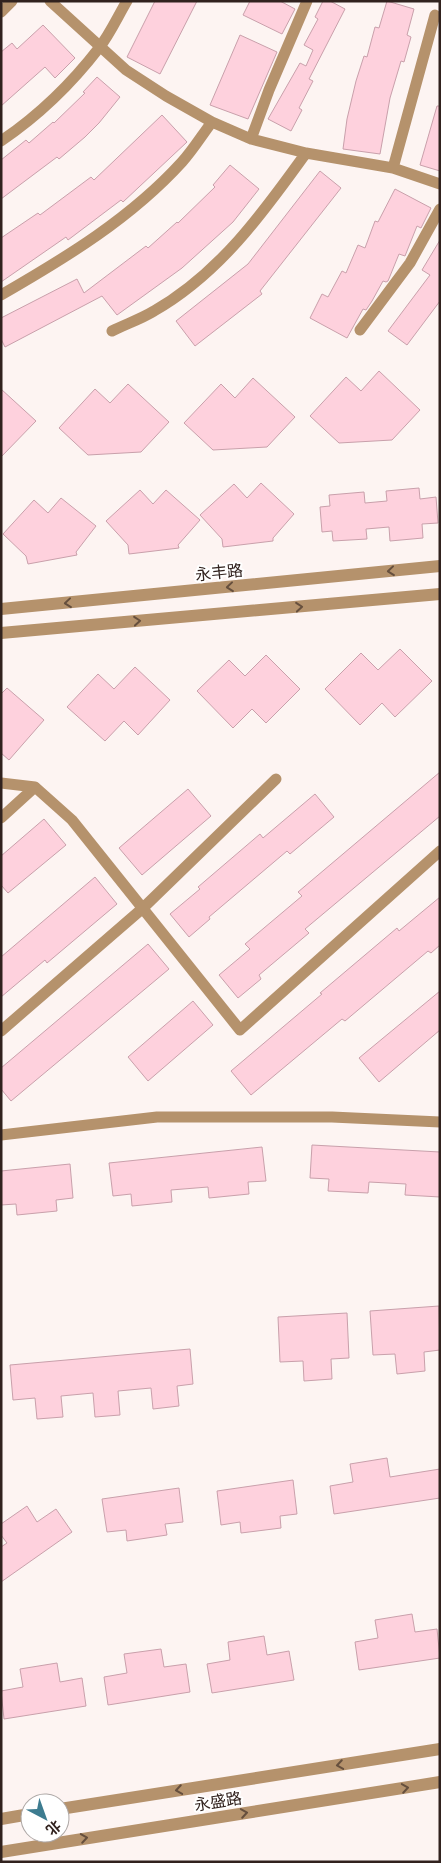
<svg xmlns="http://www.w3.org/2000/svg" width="441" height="1863" viewBox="0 0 441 1863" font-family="'Roboto Condensed','Noto Sans SC',sans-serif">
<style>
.building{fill:#fed1dd;stroke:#c9a0ab}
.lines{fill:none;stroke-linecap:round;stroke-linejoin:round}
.minor{stroke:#b5926c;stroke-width:11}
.tertiary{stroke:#b5926c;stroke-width:12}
.oneway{stroke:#664f3d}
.labels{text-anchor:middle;stroke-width:4;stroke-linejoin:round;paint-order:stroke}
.street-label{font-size:16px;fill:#31221e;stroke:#fff}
</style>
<rect width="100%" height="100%" fill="#fdf4f2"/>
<path class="building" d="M155 1H197L160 74 127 57Z
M250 1H280L295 9 282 34 243 15Z
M323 1H330L345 9 309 79 313 81 299 108 302 110 291 131 268 119 300 63 306 66 313 50 304 45 318 19 315 17Z
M387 1 414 9 407 35 411 37 404 62 401 61 390 98 380 154 343 149 347 119 356 81 364 56 367 57 375 27 379 28Z
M43 25 75 58 55 78 45 67 1 106V52L12 43 17 49Z
M240 35 277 52 248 119 210 105Z
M97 77 120 97 99 123 85 137 59 159 57 157 1 199V160L26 140 29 143 53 122 54 123 85 93 83 92Z
M437 106H440V171L420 165Z
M162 115 187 142 123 202 121 200 68 240 66 237 1 282V238L38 213 40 215 91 177 94 180Z
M230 165 259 189 233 222 182 268 117 315 102 296 5 347 1 339V318L77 279 84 293 146 246 148 248 177 222 178 223 215 187 213 185Z
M320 171 341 188 260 291 262 294 195 346 176 321 248 264Z
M395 189 431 208 421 228 417 226 405 256 399 254 388 281 386 282 383 281 372 301 366 310 363 309 347 338 310 318 322 294 328 297 342 271 346 273 358 245 365 248 375 221 378 222Z
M440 240V301L407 345 388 331 430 275 422 270Z
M379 371 420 410 392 440 339 443 310 416 346 377 361 391Z
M253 378 295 417 267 447 213 450 184 423 221 384 235 398Z
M128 384 169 422 141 452 88 455 59 428 95 389 110 403Z
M1 389 36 421 1 457Z
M261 483 294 514 273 538V541L223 547 222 539 200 515 234 484 247 498Z
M419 488 420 499 436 497 438 523 422 524 423 538 390 541 389 527 366 529 367 539 333 541 332 531 322 532 320 507 330 506 329 495 364 492 365 503 387 501 386 491Z
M140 490 153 504 166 490 200 520 178 545 179 548 129 554 128 545 106 521Z
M61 498 96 526 76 552 77 555 28 564 26 556 3 534 34 500 48 513Z
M400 649 432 681 395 717 382 703 360 725 325 689 361 653 378 670Z
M266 655 300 689 266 723 252 709 233 728 197 691 229 660 245 676Z
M135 667 170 700 138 735 124 721 105 741 67 707 98 674 114 689Z
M7 688 44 720 9 760 1 753V694Z
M440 772V816L305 929 309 933 259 975 261 979 238 998 219 975 250 949 245 944 302 896 298 892Z
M188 789 211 816 142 875 119 848Z
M315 794 334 817 290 854 287 851 209 917 210 919 189 937 170 914 200 889 198 887 260 834 263 838Z
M44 819 66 845 8 893 1 885V856Z
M95 877 117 904 47 963 45 960 1 997V957Z
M440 897V945L431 953 428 951 345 1021 342 1019 251 1095 231 1071 322 994 320 993 397 928 399 931Z
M148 944 169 969 11 1101 1 1089V1068Z
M440 991V1030L379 1082 359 1058Z
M193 1001 213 1025 148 1081 128 1057Z
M312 1145 440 1152V1197L405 1195 406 1184 369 1182 368 1193 328 1191 329 1179 310 1178Z
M262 1147 266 1181 248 1182 249 1194 209 1198 208 1187 171 1190 172 1202 132 1206 131 1194 113 1196 109 1163Z
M70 1164 73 1198 56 1200 57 1211 17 1215 16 1204 1 1205V1171Z
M439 1306 440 1350 424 1352 425 1371 397 1374 395 1354 373 1355 370 1311Z
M347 1313 349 1358 331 1359 332 1379 304 1381 303 1361 280 1362 278 1317Z
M190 1349 193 1384 177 1386 179 1406 153 1409 151 1388 118 1391 120 1415 95 1417 93 1393 61 1396 63 1417 37 1419 35 1398 13 1400 10 1365Z
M387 1458 390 1477 440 1469V1498L334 1514 330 1486 353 1482 350 1464Z
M293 1480 297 1514 280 1516 281 1528 241 1533 240 1522 221 1525 217 1491Z
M179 1488 183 1522 165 1524 167 1535 127 1541 126 1530 107 1532 102 1499Z
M27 1506 37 1522 56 1509 72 1532 1 1582V1547L7 1543 1 1535V1524Z
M412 1614 415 1632 437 1629 440 1658 359 1670 355 1642 378 1638 375 1620Z
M264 1636 267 1655 289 1651 294 1680 212 1693 207 1664 230 1660 228 1642Z
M161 1649 164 1667 186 1664 190 1692 108 1705 104 1677 127 1673 124 1654Z
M57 1663 60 1682 82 1678 86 1706 4 1719 1 1691 23 1687 20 1669Z"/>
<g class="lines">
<path class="minor" d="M50 1 126 70 166 96 212 122 251 139 306 153 393 168 440 184
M1 12 12 1
M251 139 269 90 307 1
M1 141C38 116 72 83 99 48 110 34 118 16 127 1
M393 168 435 15
M1 295C67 257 131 218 182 162 193 150 202 135 212 122
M360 330 410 263 440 209
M112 331C126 324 141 319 154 311 219 274 263 213 306 153
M1 783 35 787 72 820 240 1030 440 851
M1 818 35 787
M1 1031 143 908 276 779
M1 1135 157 1117H332L440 1122"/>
<path class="tertiary" d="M1 609 440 566
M1 633 440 594
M60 1809 440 1749
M1 1819 30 1814
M1 1852 440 1782"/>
</g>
<defs><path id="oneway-chevron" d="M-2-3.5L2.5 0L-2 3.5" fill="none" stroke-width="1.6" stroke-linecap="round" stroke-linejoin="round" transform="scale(1.25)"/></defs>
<g class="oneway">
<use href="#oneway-chevron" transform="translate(391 571) rotate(174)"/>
<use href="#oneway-chevron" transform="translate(230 587) rotate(174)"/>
<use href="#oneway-chevron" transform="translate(68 603) rotate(174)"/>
<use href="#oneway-chevron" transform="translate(299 607) rotate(-5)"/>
<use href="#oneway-chevron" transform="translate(137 621) rotate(-5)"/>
<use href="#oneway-chevron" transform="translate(340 1765) rotate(171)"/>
<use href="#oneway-chevron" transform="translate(405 1788) rotate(-9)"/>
<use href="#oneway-chevron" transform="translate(179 1790) rotate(171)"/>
<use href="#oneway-chevron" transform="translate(244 1813) rotate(-9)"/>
<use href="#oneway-chevron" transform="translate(84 1838) rotate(-9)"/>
</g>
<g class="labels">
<g class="street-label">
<text transform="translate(219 572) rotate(-6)" y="6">永丰路</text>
<text transform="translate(218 1801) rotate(-9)" y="6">永盛路</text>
</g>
</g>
<rect width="441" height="1863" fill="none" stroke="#31221e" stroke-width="5"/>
<g transform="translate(45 1818) rotate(139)"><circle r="24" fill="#ffffff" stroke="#ada7a5"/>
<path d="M0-4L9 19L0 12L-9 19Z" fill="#3d7c90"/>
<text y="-8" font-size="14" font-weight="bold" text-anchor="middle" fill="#31221e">北</text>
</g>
</svg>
